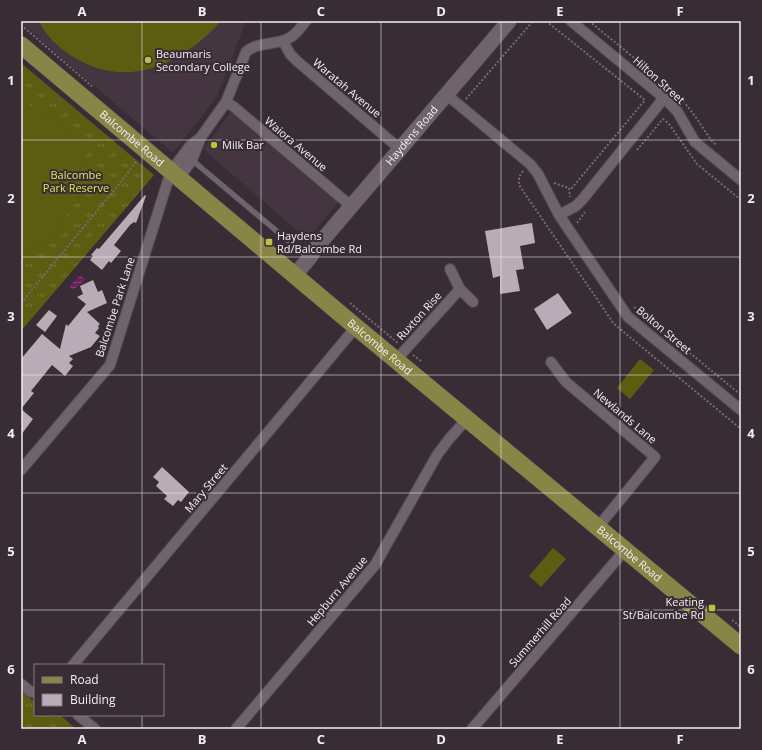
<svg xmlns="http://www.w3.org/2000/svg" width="762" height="750" viewBox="0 0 762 750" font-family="'Open Sans',sans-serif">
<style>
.built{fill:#453541}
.grass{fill:url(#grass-tufts)}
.garden{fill:#5d5d11}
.water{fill:url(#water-rules)}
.building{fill:#baacb6}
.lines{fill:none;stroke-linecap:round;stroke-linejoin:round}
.lane-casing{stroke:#534950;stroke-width:6}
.street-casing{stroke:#534950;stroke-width:12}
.secondary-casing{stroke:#534950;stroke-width:16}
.primary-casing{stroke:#534950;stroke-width:18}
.path{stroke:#756b72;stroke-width:2;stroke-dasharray:2 2;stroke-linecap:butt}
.lane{stroke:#6f636c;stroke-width:5}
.street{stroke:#6f636c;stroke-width:10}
.secondary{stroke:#6f636c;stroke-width:15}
.primary{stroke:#898547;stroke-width:17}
.grid{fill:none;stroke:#f6eef3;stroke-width:1;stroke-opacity:0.55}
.poi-dot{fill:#bebf42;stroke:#382d35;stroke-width:1.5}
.labels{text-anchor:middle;stroke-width:4;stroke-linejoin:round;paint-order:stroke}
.poi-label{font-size:11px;fill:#f6eef3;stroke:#382d35;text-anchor:start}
.street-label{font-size:11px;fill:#f6eef3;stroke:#382d35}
.park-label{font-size:11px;fill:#e3e458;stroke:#382d35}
.neatline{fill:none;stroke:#f6eef3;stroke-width:1.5}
.grid-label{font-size:13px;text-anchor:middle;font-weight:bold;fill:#f6eef3}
</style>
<defs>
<pattern id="grass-tufts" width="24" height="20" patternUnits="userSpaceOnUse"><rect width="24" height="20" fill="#5d5d11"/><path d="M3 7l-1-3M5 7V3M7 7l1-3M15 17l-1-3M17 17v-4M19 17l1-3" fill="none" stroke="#757534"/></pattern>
<pattern id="water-rules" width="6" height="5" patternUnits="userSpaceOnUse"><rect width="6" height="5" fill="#6c215e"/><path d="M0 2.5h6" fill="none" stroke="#824276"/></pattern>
</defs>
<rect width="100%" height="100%" fill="#382d35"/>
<path class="built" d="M21 21H246L217 97 173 153 21 23Z
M235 106 343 197 307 239 203 149Z"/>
<path class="grass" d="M21 63 154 175 21 331Z
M21 691 32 700H35V715H60L76 729H21Z"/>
<path class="garden" d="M39 21H221C182 65 126 91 72 56 59 48 45 35 39 21Z
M21 101 26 103 56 120 80 144 86 169 77 200 52 236 21 256Z
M640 359 654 370 630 399 617 388Z
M553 548 566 559 541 587 529 576Z"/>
<path class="water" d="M81 275 85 280 73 290 69 286Z"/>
<path class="building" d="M145 195 146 196 136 223 134 222 130 225 114 245 121 251 111 263 109 261 102 270 90 260 93 256 91 255 97 248 99 249Z
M532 223 535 243 520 246 524 269 516 270 520 291 500 294V276L493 278 485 231Z
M93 280 98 292 102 290 107 303 87 312 100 324 98 326 99 328 95 333 100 336 91 347 69 356 73 359 69 363 73 366 65 376 52 365 31 391 34 393 21 409V359L42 334 60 349 66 324 68 326 86 304 77 297 83 294 80 286Z
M558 293 572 313 547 330 534 309Z
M49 310 57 316 45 332 36 325Z
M21 409 33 419 21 435Z
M162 467 189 492 181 502 178 500 173 506 164 499 167 496 156 486 159 482 153 477Z"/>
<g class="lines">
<g class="lane-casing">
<path id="lane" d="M192 160 304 254"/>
</g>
<g class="street-casing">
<path id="street" d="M571 21 664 98 677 111 695 142 741 180
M283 41 290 54 297 61 400 149
M447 95 530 164 538 174 559 215 628 317 741 410
M226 102 234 107 351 206
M179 178 192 160 201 137 226 102 246 52C258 41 277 46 291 37 297 33 301 27 306 21
M559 215 576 206 582 200 664 98
M450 269 460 289
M396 360 460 289 473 302
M551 362 566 382 655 457 598 527
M21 470 110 365 171 171 190 146 201 137
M73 665 356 327
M21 684 31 692 35 693
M78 715 95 729
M236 729 375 565 437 455 449 439 467 419
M472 729 625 550"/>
</g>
<g class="secondary-casing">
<g id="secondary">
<path id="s1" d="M295 275 311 256 314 250 509 21"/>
</g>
</g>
<g class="primary-casing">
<g id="primary">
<path id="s2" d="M21 45 356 327 741 646"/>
</g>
</g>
<path class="path" d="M546 21 645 100 572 188H569L570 197
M589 21 677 93 695 116 711 140 716 145
M21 25 93 87
M466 99 533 21
M637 150 663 119 669 124 697 164 741 200
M523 171 519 177V185L614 324 741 429
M554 183 569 188
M577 223 585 212
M21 303 125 177 137 160
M350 303 399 344
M634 307 741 395
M413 355 421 361
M732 620 741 627"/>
<use href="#lane" class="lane"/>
<use href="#street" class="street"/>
<use href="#secondary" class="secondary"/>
<use href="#primary" class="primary"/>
</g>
<path class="grid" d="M142 21V665M261 21V729M381 21V729M501 21V729M620 21V729M21 140H741M21 257H741M21 375H741M21 493H741M21 610H741M142 715V729"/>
<g class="poi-dot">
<circle cx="148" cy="60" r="4"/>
<circle cx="214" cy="145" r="4"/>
<rect x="265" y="238" width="8" height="8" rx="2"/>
<rect x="708" y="604" width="8" height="8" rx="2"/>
</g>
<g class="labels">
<g class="poi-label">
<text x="156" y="58">Beaumaris<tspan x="156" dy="13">Secondary College</tspan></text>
<text x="222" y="149">Milk Bar</text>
<text x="277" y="240">Haydens<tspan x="277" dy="13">Rd/Balcombe Rd</tspan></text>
<text x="704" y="606" text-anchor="end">Keating<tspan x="704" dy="13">St/Balcombe Rd</tspan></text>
</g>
<g class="street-label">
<text transform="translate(659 80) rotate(42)" y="4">Hilton Street</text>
<text transform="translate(347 88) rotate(40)" y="4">Waratah Avenue</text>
<text dy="4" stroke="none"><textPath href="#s1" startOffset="182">Haydens Road</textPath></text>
<text dy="4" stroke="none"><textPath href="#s2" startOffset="145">Balcombe Road</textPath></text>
<text transform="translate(296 144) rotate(40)" y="4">Waiora Avenue</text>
<text transform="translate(115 307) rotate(-72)" y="4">Balcombe Park Lane</text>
<text transform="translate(419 316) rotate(-48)" y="4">Ruxton Rise</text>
<text transform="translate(664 330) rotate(40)" y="4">Bolton Street</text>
<text dy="4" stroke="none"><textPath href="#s2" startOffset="469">Balcombe Road</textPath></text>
<text transform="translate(625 416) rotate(40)" y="4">Newlands Lane</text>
<text transform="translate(206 488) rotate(-50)" y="4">Mary Street</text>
<text dy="4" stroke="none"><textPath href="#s2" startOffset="793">Balcombe Road</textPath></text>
<text transform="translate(337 591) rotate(-50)" y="4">Hepburn Avenue</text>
<text transform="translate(540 632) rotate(-49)" y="4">Summerhill Road</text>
</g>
<g class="park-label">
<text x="76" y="179">Balcombe<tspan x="76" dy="13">Park Reserve</tspan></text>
</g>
</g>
<rect width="762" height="750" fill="none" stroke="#382d35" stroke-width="44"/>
<rect x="34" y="664" width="130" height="52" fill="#382d35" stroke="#847a81"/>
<rect x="42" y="677" width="20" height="6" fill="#898547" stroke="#847a81"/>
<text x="70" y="684" font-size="12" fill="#f6eef3">Road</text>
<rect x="42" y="694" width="20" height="12" fill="#baacb6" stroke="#847a81"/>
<text x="70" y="704" font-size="12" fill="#f6eef3">Building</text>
<rect x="22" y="22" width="718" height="706" class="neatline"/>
<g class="grid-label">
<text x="82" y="16">A</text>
<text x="202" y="16">B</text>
<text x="321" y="16">C</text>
<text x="441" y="16">D</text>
<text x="560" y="16">E</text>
<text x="680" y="16">F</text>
<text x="11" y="85">1</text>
<text x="751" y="85">1</text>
<text x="11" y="203">2</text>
<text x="751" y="203">2</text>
<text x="11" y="321">3</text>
<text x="751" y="321">3</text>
<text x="11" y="438">4</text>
<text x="751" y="438">4</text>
<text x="11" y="556">5</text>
<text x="751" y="556">5</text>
<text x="11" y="674">6</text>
<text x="751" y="674">6</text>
<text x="82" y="744">A</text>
<text x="202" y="744">B</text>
<text x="321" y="744">C</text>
<text x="441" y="744">D</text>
<text x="560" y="744">E</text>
<text x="680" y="744">F</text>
</g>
</svg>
